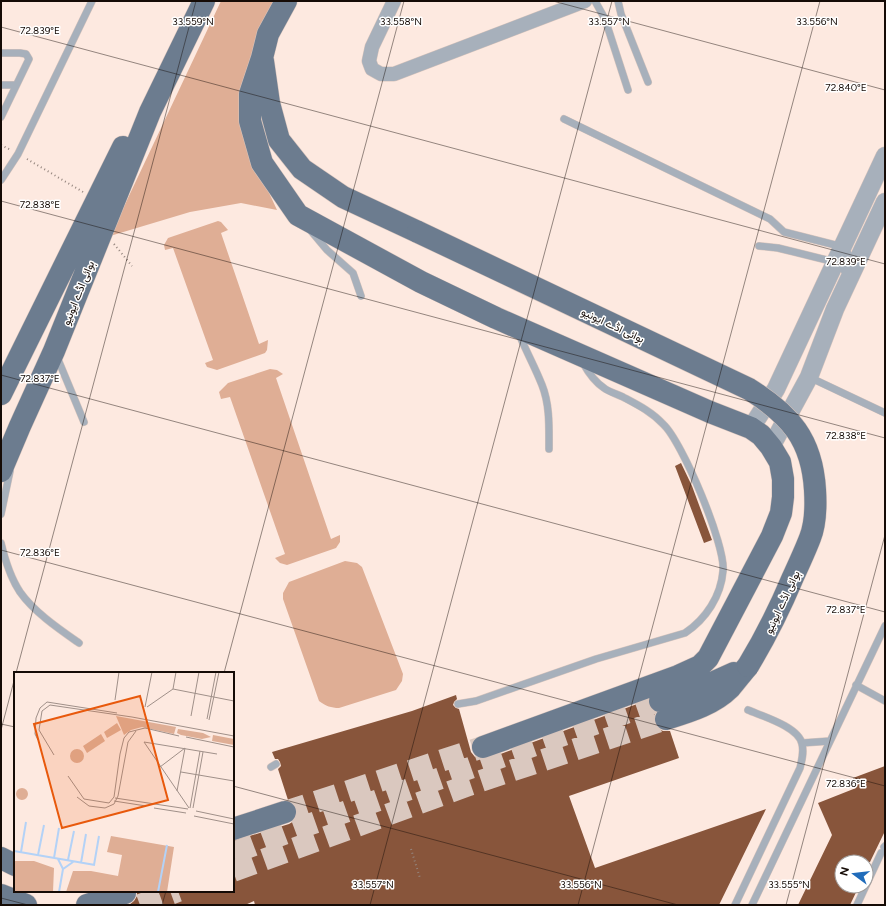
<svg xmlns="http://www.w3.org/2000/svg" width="886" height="906" viewBox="0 0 886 906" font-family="Figtree,Vazirmatn,sans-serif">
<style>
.green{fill:#dfae95}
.building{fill:#88553b}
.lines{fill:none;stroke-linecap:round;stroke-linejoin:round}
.primary-tunnel{stroke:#dac8bf;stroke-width:22;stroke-dasharray:22 11;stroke-linecap:butt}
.service-casing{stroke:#d8c5bd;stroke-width:8}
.minor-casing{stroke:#d8c5bd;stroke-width:15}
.tertiary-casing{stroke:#d8c5bd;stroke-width:19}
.primary-casing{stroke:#d8c5bd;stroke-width:23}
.path{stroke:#94857e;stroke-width:2;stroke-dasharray:1 3;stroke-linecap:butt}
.service{stroke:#a7b0bb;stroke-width:7}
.minor{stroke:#a7b0bb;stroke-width:14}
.tertiary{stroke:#a7b0bb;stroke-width:18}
.primary{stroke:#6c7c8f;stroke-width:22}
.primary-bridge-casing{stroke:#d8c5bd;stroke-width:23;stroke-linecap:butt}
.primary-bridge{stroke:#6c7c8f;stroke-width:22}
.ticks{fill:none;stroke:#150b06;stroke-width:1;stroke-opacity:0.45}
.labels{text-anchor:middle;stroke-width:3;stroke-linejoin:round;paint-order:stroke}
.street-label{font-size:11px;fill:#150b06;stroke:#fff}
.inset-river{fill:none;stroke:#b3d2f7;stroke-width:2}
.inset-road{fill:none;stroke:#a09089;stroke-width:1}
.view{fill:#e8590c;fill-opacity:0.15;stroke:#e8590c;stroke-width:2}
.inset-edge{fill:none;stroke:#150b06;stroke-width:2}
.ticks-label{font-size:10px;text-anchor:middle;fill:#150b06;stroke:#fff;stroke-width:3;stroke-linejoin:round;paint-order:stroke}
</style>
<rect width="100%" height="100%" fill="#fde9e0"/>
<path class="green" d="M221 1H279L254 51 265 184 277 210 241 203 190 212 110 236Z
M218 221 221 222 228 230 221 233 259 344 268 340 267 350 265 353 217 370 207 367 205 363 213 360 173 248 165 250 164 245 168 238Z
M270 369 277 370 283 374 276 378 331 539 340 535V542L336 548 287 565 280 563 275 558 285 554 230 397 221 399 219 392 228 383Z
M345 561 357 563 362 567 403 674 402 681 396 690 339 708C331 708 326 706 319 701L283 599V593L289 582Z"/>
<path class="building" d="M681 463 692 486 712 540 704 543 675 466Z
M456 695 457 699 454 702 453 705 456 708 459 709 471 752 475 757 481 759H487L648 700V705L651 710 656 712 654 717V723L658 728 663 731H670L679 758 569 796 595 868 766 809 719 905H255L254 901 245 905H129L134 901 137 896V891H233V841L289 824 294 821 297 815V808L294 803 288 800 278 769 281 766 280 762 278 759H275L272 752 412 711Z
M885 766V831L870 862H842V886H859L850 905H798L832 835 818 803 856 788 853 778Z"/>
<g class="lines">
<path class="primary-tunnel" d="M285 812 483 747
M233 853 305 826 660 701
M233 871 469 785 666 719
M140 905 178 891"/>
<g class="service-casing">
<path id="service" d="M595 1 605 19 628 90
M618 1 621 14 648 82
M1 53H20L26 54 29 59 1 117
M1 85H16
M564 119 770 219 784 232 843 247 855 263
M1 180 18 154 92 1
M311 231 327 250 353 273 361 296
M759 246 778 248 835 262 850 276
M519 334C526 351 535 367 542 385 550 405 549 427 549 449
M57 357 84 422
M809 377 885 413
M1 514 10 471
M1 543C5 560 10 577 20 592 34 612 59 629 79 643
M856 685 885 701
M458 704 476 701 596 659 685 633C706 619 721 596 723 571 726 546 682 441 663 424 652 412 638 405 623 397 617 394 609 392 604 388 595 382 588 372 583 363
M802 743 830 741
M271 767 276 764
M884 847 885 846
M735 905 800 768C802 760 804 752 802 744 799 727 762 716 748 710
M752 905 885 626
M857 905 881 853"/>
</g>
<g class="minor-casing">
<path id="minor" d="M394 1 372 47 369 61 372 69 381 74H394L585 1"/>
</g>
<g class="tertiary-casing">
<path id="tertiary" d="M751 428 776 389 885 156
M771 447 809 377 835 309 885 202"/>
</g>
<g class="primary-casing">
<path id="primary" d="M286 1 268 34 262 58 250 94V121L262 163 298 215 421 282 496 318 710 412 751 428 761 435 771 447 780 462 783 479V497L781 513 772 536 708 658 700 666 678 676 483 747
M263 61 269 103 279 140 302 169 343 197 418 232
M1 394 123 147
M1 471 20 426 54 351 150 112 204 1
M660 701 694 691 734 673
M666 719C688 712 713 705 730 688 736 681 742 673 748 666
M233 829 285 812
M1 858 15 865
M1 895 26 905
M87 905 125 893"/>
</g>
<path class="path" d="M1 145 11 150
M27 159 83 192
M114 244 132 266
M411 849 420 878"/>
<use href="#service" class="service"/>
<use href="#minor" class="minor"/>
<use href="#tertiary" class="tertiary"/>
<use href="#primary" class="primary"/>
<g class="primary-bridge-casing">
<path id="primary-bridge" d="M418 232 749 389C790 415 812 439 815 490 816 506 816 523 810 538 805 551 799 564 793 577 780 608 765 638 748 666"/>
</g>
<use href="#primary-bridge" class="primary-bridge"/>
</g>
<path class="ticks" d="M553 1 885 90M1 27 885 264M1 201 885 438M1 375 885 612M1 550 885 786M16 673 196 1M224 673 404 1M1 724 15 727M1 730 15 677M233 786 678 905M1 898 28 905M162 905 166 891M370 905 612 1M578 905 820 1M786 905 885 535"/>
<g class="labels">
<g class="street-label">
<text transform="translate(78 293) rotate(-68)" y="4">ہوائی اڈے ایونیو</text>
<text transform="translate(613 325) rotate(25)" y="4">ہوائی اڈے ایونیو</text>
<text transform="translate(782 602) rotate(-65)" y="4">ہوائی اڈے ایونیو</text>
</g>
</g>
<g transform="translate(14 672)">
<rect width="220" height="220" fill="#fde9e0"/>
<path d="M102 44 162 55 160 62 128 55 117 58 110 63ZM103 51 107 58 93 66 90 60ZM164 57 189 61 197 65 188 67 167 63 163 61ZM87 62 91 69 73 81 69 74ZM199 63 220 67V73L198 69ZM56 84a7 7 0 1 1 14 0a7 7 0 1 1-14 0ZM2 122a6 6 0 1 1 12 0a6 6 0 1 1-12 0ZM97 164 160 175 153 220H52L59 199H77L104 204 108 183 93 180ZM0 189H20L40 196 39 220H0Z" fill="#dfae95"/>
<path class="inset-river" d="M0 179 81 193M7 180 12 150M24 183 30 153M40 186 45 156M44 187 49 197 59 190M54 188 60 159M67 191 72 162M80 193 85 164M45 220 49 197M144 220 153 173"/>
<path class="inset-road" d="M159 17 220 29M101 28 105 0M131 35 138 0M133 35 159 17 162 0M177 44 185 0M193 47 202 0M195 48 205 0M172 65 220 75M24 68 21 62 22 46 26 36 33 30 103 41M40 83 25 58 28 39 36 33 118 45 220 64M146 95 171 76M167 100 220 109M54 104 70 127 95 131 100 125 106 82 110 66 115 60 131 56 165 64M163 119 171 76M63 125 75 134 91 136 100 132 104 124 114 70 122 59M101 126 174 137M100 129 132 134M140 136 172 141M175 136 130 70 203 82M176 136 186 79M179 136 189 80M182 139 220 147M180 144 220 152"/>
<path class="view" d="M126 24 154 128 48 156 20 52Z"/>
<rect width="220" height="220" class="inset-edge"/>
</g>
<g class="ticks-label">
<text x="609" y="25">33.557°N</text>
<text x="817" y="25">33.556°N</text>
<text x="193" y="25">33.559°N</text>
<text x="401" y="25">33.558°N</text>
<text x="40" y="34">72.839°E</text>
<text x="846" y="91">72.840°E</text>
<text x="40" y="208">72.838°E</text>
<text x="846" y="265">72.839°E</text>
<text x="40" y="382">72.837°E</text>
<text x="846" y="439">72.838°E</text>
<text x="40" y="556">72.836°E</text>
<text x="846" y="613">72.837°E</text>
<text x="846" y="787">72.836°E</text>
<text x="373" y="888">33.557°N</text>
<text x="581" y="888">33.556°N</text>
<text x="789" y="888">33.555°N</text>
</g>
<rect width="886" height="906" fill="none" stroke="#150b06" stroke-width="4"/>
<g transform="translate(854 874) rotate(285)"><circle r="19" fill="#ffffff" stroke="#a19d9b"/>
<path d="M0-3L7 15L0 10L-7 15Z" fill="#206cbb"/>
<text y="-6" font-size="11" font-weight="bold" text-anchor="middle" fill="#150b06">N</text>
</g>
</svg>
